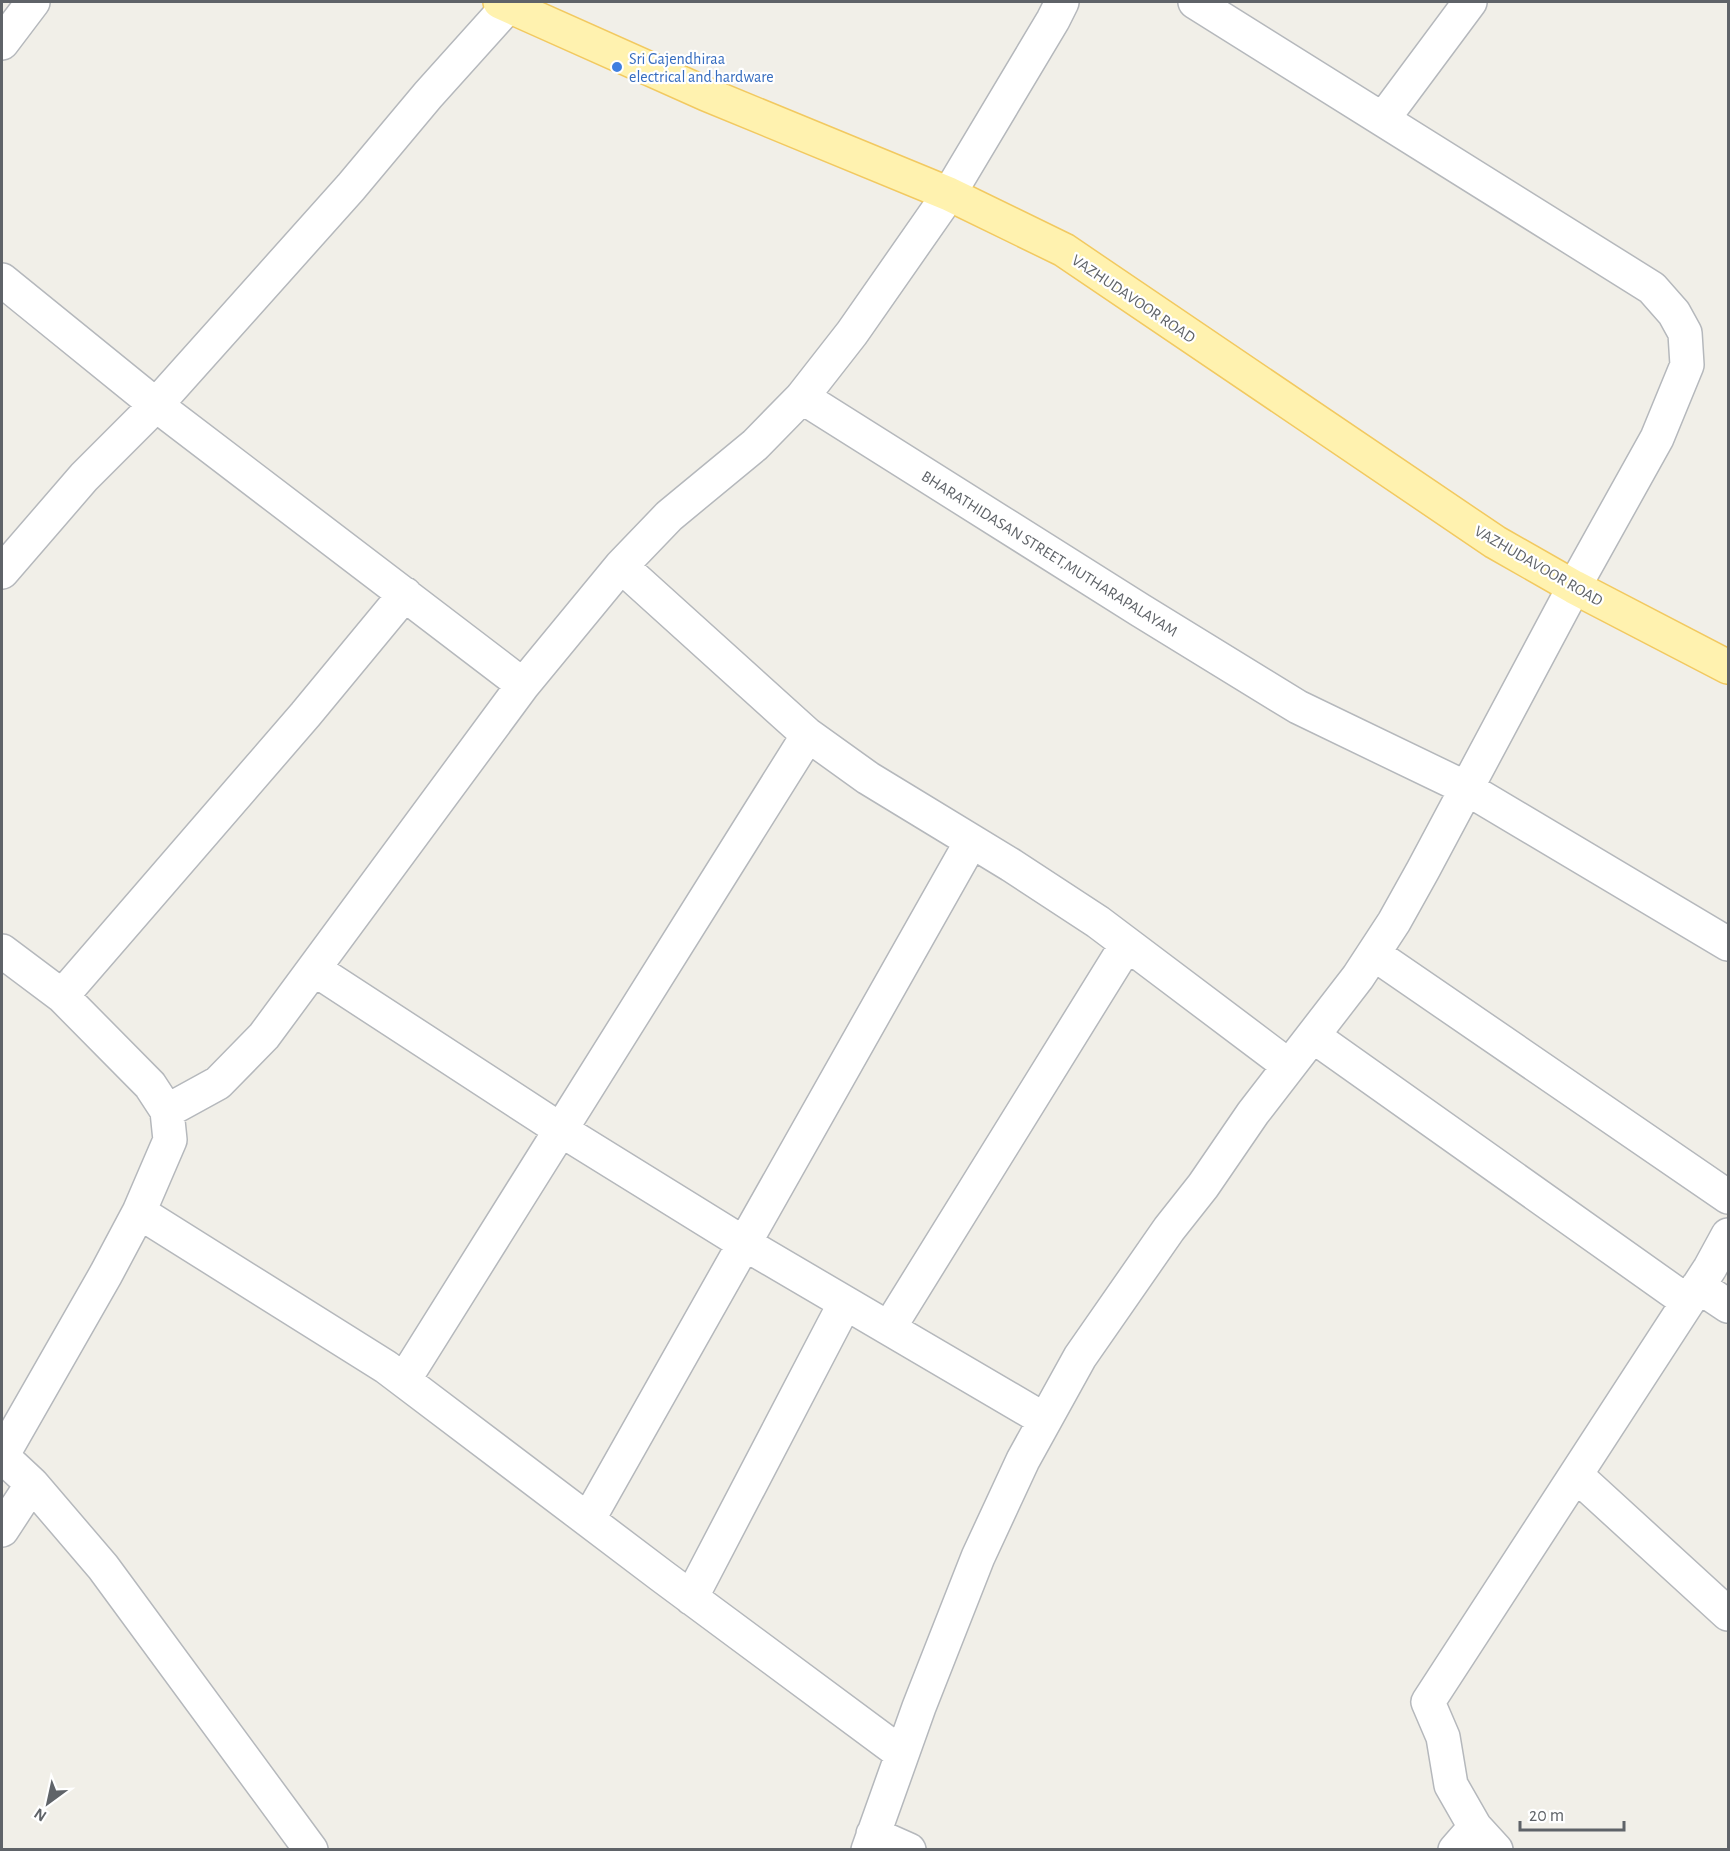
<svg xmlns="http://www.w3.org/2000/svg" width="1730" height="1851" viewBox="0 0 1730 1851" font-family="'Alegreya Sans',sans-serif">
<style>
.lines{fill:none;stroke-linecap:round;stroke-linejoin:round}
.minor-casing{stroke:#b5b8bc;stroke-width:36}
.primary-casing{stroke:#f2c960;stroke-width:36}
.minor{stroke:#fff;stroke-width:33}
.primary{stroke:#fff2af;stroke-width:33}
.shop-dot{fill:#3f7fe0;stroke:#fff;stroke-width:2}
.labels{text-anchor:middle;stroke-width:4.5;stroke-linejoin:round;paint-order:stroke}
.shop-label{font-size:16px;fill:#366cbe;stroke:#fff;text-anchor:start}
.street-label{font-size:16px;fill:#5f6368;stroke:#fff}
</style>
<rect width="100%" height="100%" fill="#f1efe8"/>
<g class="lines">
<g class="minor-casing">
<path id="minor" d="M2 43 33 2
M1383 119 1470 2
M2 280 156 405 523 685
M802 397 1140 610 1298 707 1466 788 1728 944
M621 566 808 735 868 778 1011 865 1098 922 1289 1066
M2 572 84 477 156 405 351 187 428 95 508 6
M2 951 62 996 150 1085 167 1111 170 1140 139 1212 106 1274 2 1456
M1374 954 1728 1197
M314 969 561 1130 745 1244 1045 1420
M62 996 305 715 405 594
M1313 1036 1688 1302
M167 1111 218 1083 264 1036 523 685 621 566 669 516 755 445 802 397 852 333 949 194 1053 20 1062 2
M139 1212 386 1367 662 1576 902 1754
M1698 1286 1728 1306
M889 1328 1127 944
M404 1380 808 735
M2 1456 32 1484 103 1567 311 1850
M1576 1475 1728 1614
M588 1520 971 842
M2 1530 32 1484
M691 1598 845 1303
M873 1834 909 1850
M868 1850 919 1707 978 1557 1023 1460 1080 1357 1169 1229 1203 1186 1253 1113 1358 977 1394 922 1423 870 1574 587 1657 438 1687 365 1685 333 1674 313 1652 288 1195 2
M1455 1850 1475 1827
M1496 1850 1475 1827 1451 1785 1443 1737 1428 1702 1710 1268 1728 1235"/>
</g>
<g class="primary-casing">
<path id="primary" d="M500 2 706 94 949 194 1064 250 1495 542 1574 587 1728 667"/>
</g>
<use href="#minor" class="minor"/>
<use href="#primary" class="primary"/>
</g>
<circle class="shop-dot" cx="617" cy="67" r="6"/>
<g class="labels">
<g class="shop-label">
<text x="629" y="64">Sri Gajendhiraa<tspan x="629" dy="18">electrical and hardware</tspan></text>
</g>
<g class="street-label">
<text transform="translate(1134 298) rotate(34)" y="6">VAZHUDAVOOR ROAD</text>
<text transform="translate(1050 553) rotate(32)" y="6">BHARATHIDASAN STREET,MUTHARAPALAYAM</text>
<text transform="translate(1539 565) rotate(30)" y="6">VAZHUDAVOOR ROAD</text>
</g>
</g>
<rect width="1730" height="1851" fill="none" stroke="#5f6368" stroke-width="6"/>
<g transform="translate(48 1803) rotate(213)" stroke="#ffffff" stroke-width="4.5" paint-order="stroke">
<path d="M0-4.5L10 22L0 15L-10 22Z" fill="#5f6368"/>
<text y="-9" font-size="16" font-weight="bold" text-anchor="middle" fill="#5f6368">N</text>
</g>
<path d="M1520 1821v9h104v-9" fill="none" stroke="#5f6368" stroke-width="3"/>
<text x="1529" y="1821" font-size="18" fill="#5f6368" stroke="#ffffff" stroke-width="4.5" paint-order="stroke">20 m</text>
</svg>
